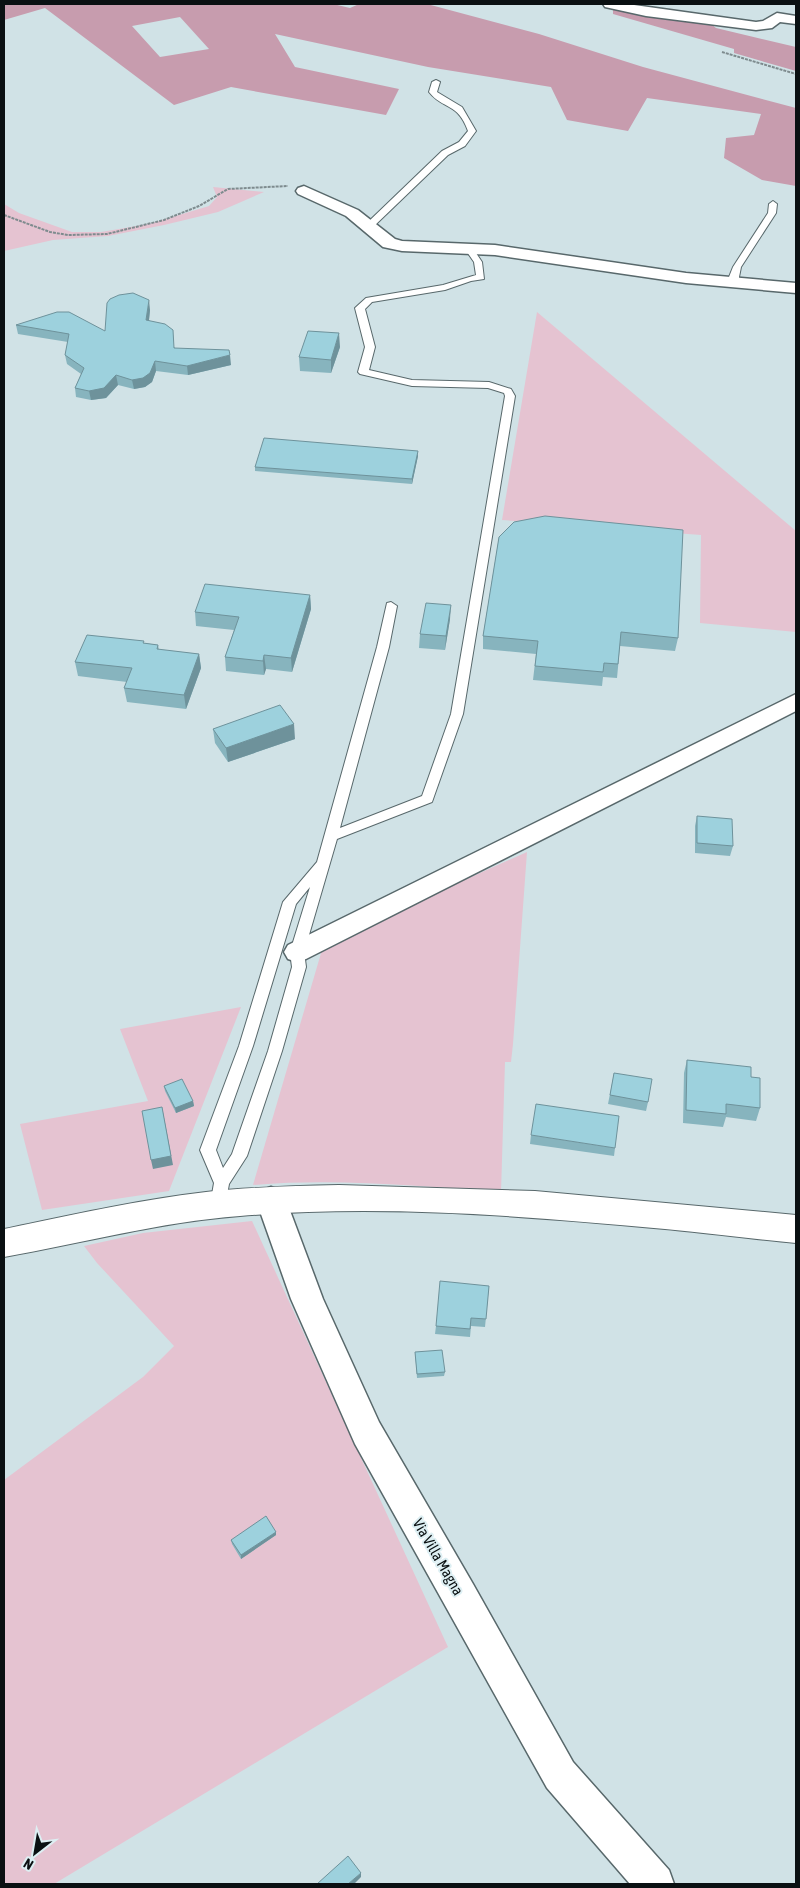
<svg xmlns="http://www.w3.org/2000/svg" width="800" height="1888" viewBox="0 0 800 1888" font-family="'Asap Condensed',sans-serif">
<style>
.green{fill:#e5c3d1}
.forest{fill:#c79cae;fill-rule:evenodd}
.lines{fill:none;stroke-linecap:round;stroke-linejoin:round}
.service-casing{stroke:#58686b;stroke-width:2}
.minor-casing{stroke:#58686b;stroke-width:3}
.tertiary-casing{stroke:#58686b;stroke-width:2}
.path{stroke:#7e8b8e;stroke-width:2;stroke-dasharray:3 1;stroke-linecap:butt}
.service{fill:#fff;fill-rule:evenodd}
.minor{fill:#fff;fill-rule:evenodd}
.tertiary{fill:#fff;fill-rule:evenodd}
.wall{fill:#87b4be}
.shaded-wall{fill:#6e929b}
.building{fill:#9dd1dd;stroke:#6e929b}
.labels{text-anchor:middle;stroke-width:4;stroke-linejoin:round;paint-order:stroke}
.near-street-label{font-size:15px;fill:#0a1012;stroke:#ddeff3}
</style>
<rect width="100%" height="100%" fill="#d0e2e6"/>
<path class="green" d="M213 187 264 192 218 212 164 225 108 236 53 240 4 251V204L19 213 72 232H101L149 224 209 206 217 197Z
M537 312 796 531V632L700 623 701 535 502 520Z
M527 852 513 1044 511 1062H505L501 1192C418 1186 337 1178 253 1185L324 943Z
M241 1007 169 1191 42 1210 20 1124 148 1101 120 1029Z
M252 1221 448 1647 54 1884H4V1480L143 1377 174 1346 97 1263 84 1246 143 1233Z"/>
<path class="forest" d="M4 4H333L350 8 359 4H427L539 34 643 67 796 108V186L762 180 724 158 726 138 754 135 761 114 647 98 628 131 567 120 551 87 428 67 275 34 295 67 399 89 386 115 231 87 174 105 45 8 4 20ZM180 17 209 49 160 57 132 26Z
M613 8 707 21 716 28 796 47V71L734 53V49L613 14Z"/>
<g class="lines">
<g class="service-casing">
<path id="service" d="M436 80 440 82 437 92 462 107 476 131 465 146 448 155 372 228H366V224L442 151 459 142 468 131C458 102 443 110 429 92L432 82Z
M773 201 777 204 776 213 741 267 739 277 740 283 732 285 729 277 733 267 768 213 769 204Z
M466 247H472L482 262 484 279 471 281 445 290 372 302 365 309 375 347 369 370 412 380 489 382 511 389 515 396 463 714 432 802 337 839 304 952 306 967 282 1051 247 1156 229 1184 224 1211 218 1213 212 1211 210 1206 214 1183 200 1150 239 1046 283 902 317 862 377 647 387 603 391 602 397 606 389 647 340 828 422 796 451 714 505 396 504 393 488 388 412 386 360 374 358 372 365 347 355 308 366 298 443 285 476 275 474 262 465 249ZM310 887 290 952 292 967 268 1051 232 1154 223 1168 216 1150 253 1046 296 904Z"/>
</g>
<g class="minor-casing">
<path id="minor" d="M603 4H627L756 22 763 21 777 13 796 16V24L780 22 772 28 756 30 646 16 605 7Z
M304 186 358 210 395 239 402 241 495 245 686 273 796 283V293L686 283 495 255 402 251 383 247 346 216 298 194 296 191 298 188Z
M796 694V711L306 959 297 962 288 959 284 952 288 945Z
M271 1187 281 1191 286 1200 323 1299 379 1422 473 1584 573 1762 669 1870 674 1884H630L547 1788 355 1444 291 1299 256 1200 261 1191Z"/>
</g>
<g class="tertiary-casing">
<path id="tertiary" d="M339 1185 535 1191 796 1215V1243C752 1239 709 1233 665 1229 524 1216 381 1204 240 1216 160 1222 83 1243 4 1257V1229C71 1215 138 1200 206 1192 250 1187 294 1186 339 1185Z"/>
</g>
<path class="path" d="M722 52 796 74
M4 215 50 232 68 235 107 234 164 220 199 206 228 189 288 186"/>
<use href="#service" class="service"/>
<use href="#minor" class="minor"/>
<use href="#tertiary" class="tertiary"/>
</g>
<path class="wall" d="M150 310 149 320 175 348 231 365 188 375 156 371 152 382 145 387 134 389 118 385 106 398 91 400 76 397 75 388 81 374 67 364 65 355 68 342 18 334 16 325 105 331Z
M340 347 331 373 300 371 299 357Z
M418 456 412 484 255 471V467Z
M499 537 678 638 675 651 620 646 617 678 603 677 602 686 533 680 536 654 483 649V636Z
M310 595 311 609 292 672 266 669 264 675 226 671 225 657 234 630 196 626 195 612Z
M450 619 445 650 419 648 420 634Z
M144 643 158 645 159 650 199 654 201 668 186 709 127 702 124 688 127 682 78 676 75 662Z
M213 729 295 739 228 762 215 743Z
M697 816 733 846 730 856 695 853V826Z
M687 1060 751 1077 760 1108 756 1121 726 1117 723 1127 683 1123 684 1073Z
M614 1073 648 1102 646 1111 608 1104Z
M164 1086 193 1101 194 1106 176 1113 165 1091Z
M531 1135 615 1148 614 1156 530 1144Z
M489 1286 485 1327 471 1326 470 1337 435 1334 436 1326Z
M415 1352 445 1372 444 1376 417 1378Z
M276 1532V1535L241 1559 232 1544 231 1540Z"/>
<path class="shaded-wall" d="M149 300 150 310 148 329 146 320Z
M339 333 340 347 331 373V360Z
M230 355 231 365 188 375 187 366Z
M155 361 156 371 152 382 145 387 134 389 132 380Z
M116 375 118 385 106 398 91 400 89 391Z
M418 451V456L412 484V479Z
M310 595 311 609 292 672 291 658Z
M451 605 450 619 445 650 446 636Z
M199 654 201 668 186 709 184 695Z
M264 655 266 669 264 675 263 661Z
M294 724 295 739 228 762 226 748Z
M193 1101 194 1106 176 1113 175 1108Z
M162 1107 173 1165 153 1169 151 1160Z
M276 1532V1535L241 1559V1555Z
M361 1873V1877L354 1884H348Z"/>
<path class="building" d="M133 293 149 300 146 320 165 324 173 330 174 348 229 350 230 355 187 366 155 361 150 373 143 378 132 380 116 375 104 388 89 391 75 388 84 368 65 355 69 334 16 325 57 312H69L105 331 107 303 110 299 119 295Z
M308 331 339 333 331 360 299 357Z
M264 438 418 451 412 479 255 467Z
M545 516 683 530 678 638 621 632 618 664 604 663 603 672 535 666 538 641 483 636 499 537 514 522Z
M205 584 310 595 291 658 264 655 263 661 225 657 239 617 195 612Z
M426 603 451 605 446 636 420 634Z
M87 635 144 641 143 643 158 645 157 649 199 654 184 695 124 688 132 668 75 662Z
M280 705 294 724 226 748 213 729Z
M697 816 732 819 733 846 697 843Z
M687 1060 751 1067V1077L760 1078V1108L726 1104V1114L686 1110Z
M614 1073 652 1079 648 1102 610 1095Z
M182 1079 193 1101 175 1108 164 1086Z
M536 1104 619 1116 615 1148 531 1135Z
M162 1107 171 1156 151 1160 142 1111Z
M440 1281 489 1286 486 1319 471 1318 470 1329 436 1326Z
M442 1350 445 1372 417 1374 415 1352Z
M266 1516 276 1532 241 1555 231 1540Z
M348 1856 361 1873 348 1884H317Z"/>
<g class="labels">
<g class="near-street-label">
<text transform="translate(438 1557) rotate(60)" y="5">Via Villa Magna</text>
</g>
</g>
<rect width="800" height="1888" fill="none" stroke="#0a1012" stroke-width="10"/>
<g transform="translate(35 1853) rotate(211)" stroke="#ddeff3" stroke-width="4" paint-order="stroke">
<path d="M0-4L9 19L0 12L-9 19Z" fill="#0a1012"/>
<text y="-8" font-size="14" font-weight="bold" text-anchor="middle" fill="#0a1012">N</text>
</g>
</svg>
